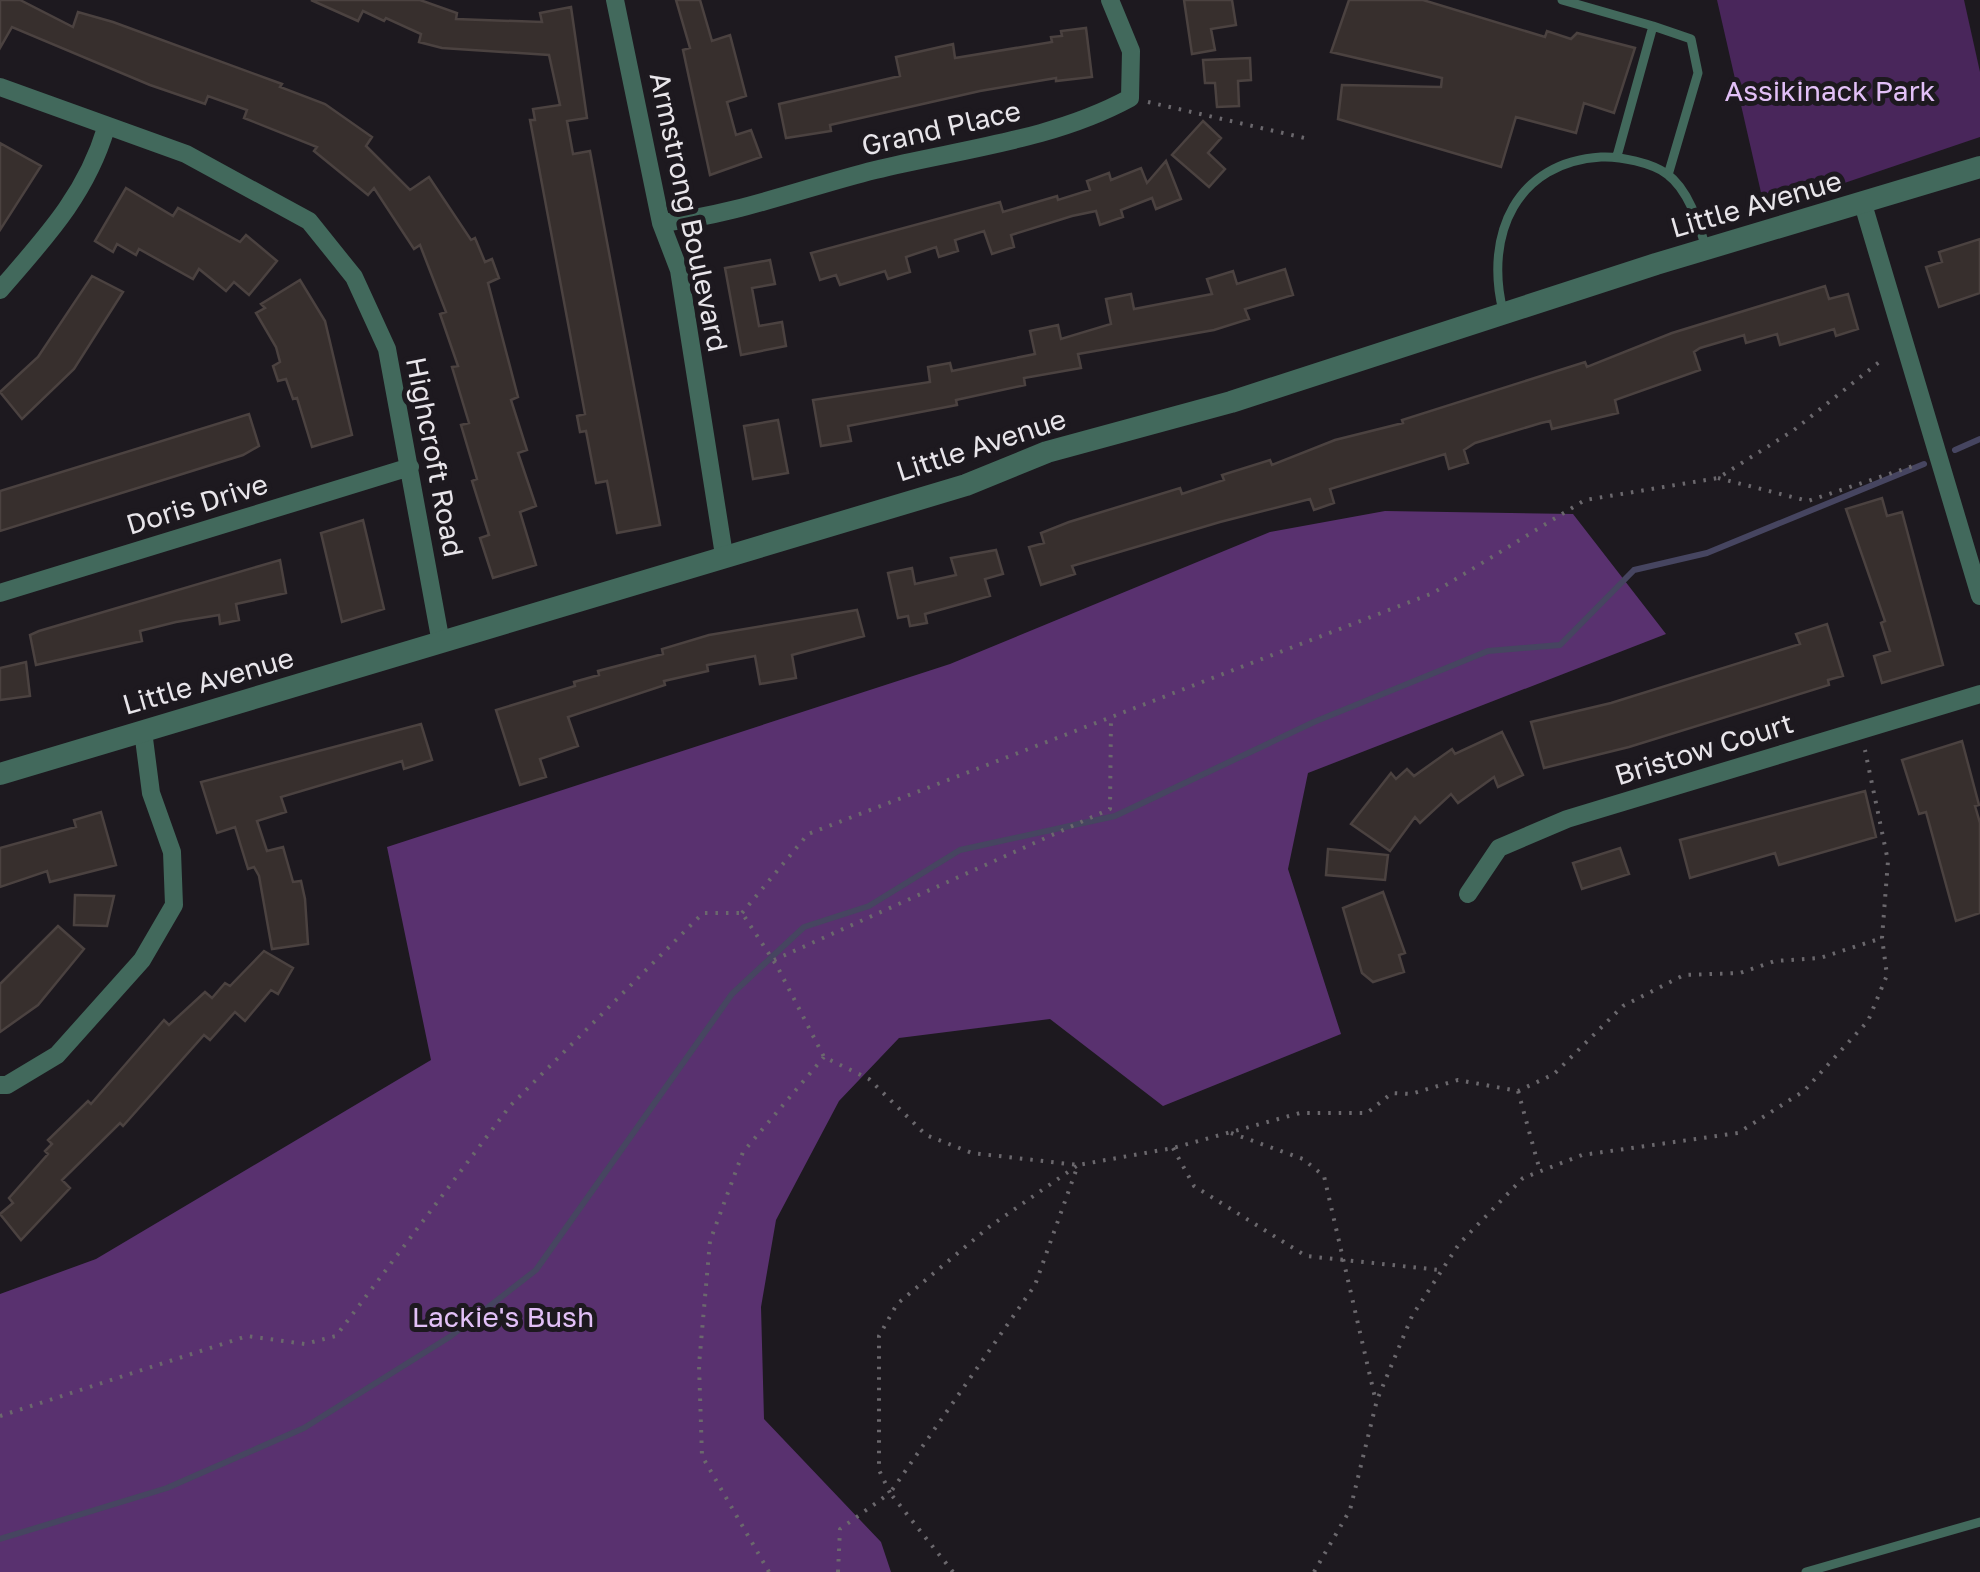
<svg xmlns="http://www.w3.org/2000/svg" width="1980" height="1572" viewBox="0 0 1980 1572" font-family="'Golos Text',sans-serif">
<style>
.green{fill:#49265b}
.forest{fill:#59316f}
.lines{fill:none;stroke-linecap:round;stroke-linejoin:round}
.stream{stroke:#464560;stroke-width:6}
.building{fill:#372f2d;stroke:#4b4240;stroke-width:2.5}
.path{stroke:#6b686d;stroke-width:4;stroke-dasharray:2.5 8;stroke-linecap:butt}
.service{stroke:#42695c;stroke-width:9}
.minor{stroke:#42695c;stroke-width:18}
.tertiary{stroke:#42695c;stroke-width:22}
.labels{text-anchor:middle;stroke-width:10;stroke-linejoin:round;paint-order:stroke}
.park-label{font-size:28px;fill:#e2c0f7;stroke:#1d191f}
.street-label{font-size:28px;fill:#e8e5ea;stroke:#1d191f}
</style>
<rect width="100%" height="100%" fill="#1d191f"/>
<path class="green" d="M1717 0H1964L1980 72V137L1765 210Z"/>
<path class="forest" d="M1385 511 1573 514 1666 634 1308 773 1288 869 1341 1034 1163 1106 1050 1019 899 1038 839 1101 776 1220 761 1307 764 1419 881 1542 891 1572H0V1294L96 1259 431 1060 387 847 950 664 1270 532Z"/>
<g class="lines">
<path class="stream" d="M1955 450 1980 439
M0 1539 167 1488 304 1428 451 1336 536 1270 732 994 804 927 869 906 960 850 1115 816 1314 722 1488 651 1560 645 1634 570 1707 553 1924 464"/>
</g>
<path class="building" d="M0 0H20L73 27 78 12 113 22 282 84 280 87 325 104 372 137 366 146 410 190 429 177 471 240 475 238 485 262 492 259 499 278 488 283 518 397 511 400 527 450 518 453 536 506 520 512 536 565 493 578 480 538 489 535 472 481 477 479 461 425 469 423 452 367 458 366 440 314 446 312 420 245 414 249 374 188 368 195 314 151 317 147 244 118 247 110 208 96 205 104 150 85 12 27 0 48Z
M311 0H420L457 13 456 19 542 22 540 13 571 7 587 118 567 121 573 154 590 151 660 525 617 533 607 481 596 483 586 431 580 432 577 416 585 414 530 120H535L533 109 560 105 549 55 442 48 419 42 421 34 386 18 384 21 363 11 358 21Z
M676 0H700L712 41 730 35 746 96 727 102 736 135 751 130 761 157 710 175 683 50 690 48Z
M1184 0H1232L1236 25 1211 29 1215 50 1192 54Z
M1349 0H1423L1545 37 1547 31 1571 39 1577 33 1635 48 1614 113 1584 103 1576 133 1516 117 1501 167 1338 119 1342 85 1441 87 1442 78 1331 52Z
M1086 28 1092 77 1056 81V78L980 91 830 125 831 131 786 138 779 104 900 76 896 57 953 44 955 58 1052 42 1051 37 1062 36 1061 31Z
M1250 58 1251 80 1238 81 1239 106 1217 107 1215 83H1205L1203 60Z
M1203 121 1221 138 1208 153 1225 169 1209 187 1172 155Z
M0 143 41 166 0 230Z
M1166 161 1181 199 1156 209 1152 198 1121 210 1123 217 1100 225 1096 211 1072 216 1011 235 1014 247 992 254 984 231 955 240 958 251 939 257 936 247 906 257 910 272 888 279 885 271 840 285 836 275 820 280 811 253 1000 202 1003 212 1057 196 1058 200 1090 190 1087 181 1109 173 1111 180 1141 168 1147 183Z
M126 188 173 216 178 208 240 242 246 235 277 261 249 295 234 282 226 291 199 269 193 279 139 249 136 255 117 244 113 252 95 241Z
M1980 239V293L1939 307 1926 267 1942 262 1939 252Z
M770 260 775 284 752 288 759 326 782 322 786 346 741 355 725 268Z
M1285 269 1293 295 1245 309 1249 319 1214 330 1078 354 1081 368 1024 378 1025 385 956 400 957 405 848 426 851 441 821 446 813 400 930 382 928 367 950 363 952 371 1035 354 1030 331 1058 325 1061 339 1111 324 1106 299 1131 294 1134 309 1212 294 1207 279 1233 271 1237 284Z
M92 276 123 292 74 369 22 419 0 392 38 357Z
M300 280 325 321 352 435 312 447 297 398 293 399 286 379 278 381 273 366 280 362 276 347 256 313 265 308 261 304Z
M1825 286 1829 299 1848 294 1858 329 1836 336 1834 329 1780 345 1777 334 1746 343 1744 335 1700 348 1694 352 1700 370 1615 400 1618 413 1552 429 1550 421 1541 423 1475 443 1464 450 1468 463 1449 469 1445 454 1330 489 1334 503 1314 510 1310 499 1220 522 1072 566 1075 574 1041 585 1029 547 1044 543 1041 533 1069 522 1180 488 1182 494 1224 480 1222 475 1270 460 1272 465 1335 440 1403 423 1402 420 1585 362 1587 367 1672 333Z
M249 414 259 446 243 455 0 531V491Z
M778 420 788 473 753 479 744 426Z
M1882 498 1887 516 1902 512 1943 665 1882 683 1874 656 1890 651 1881 623 1885 621 1846 509Z
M363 520 384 609 342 622 321 533Z
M996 550 1003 574 985 579 990 596 925 614 927 623 910 626 908 616 898 618 888 573 912 568 915 584 956 575 951 558Z
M280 560 286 593 236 604 239 620 220 624 219 615 176 622 140 631 142 641 36 665 30 635 39 631Z
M857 610 864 636 792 655 796 678 760 684 755 656 707 665 708 671 664 681 665 685 568 717 578 746 540 759 546 777 520 785 496 710 575 686 574 682 599 675 598 671 663 654 662 649 709 635Z
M1827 624 1843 676 1828 680 1829 685 1629 747 1544 768 1531 722 1611 703 1800 644 1796 634Z
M26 662 30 696 0 700V668Z
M421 724 432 760 404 769 402 761 281 797 286 812 257 821 267 851 283 847 293 882 301 881 305 899 308 944 272 949 259 876 254 867 248 869 235 827 217 833 201 782Z
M1502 732 1523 775 1498 787 1494 777 1458 803 1451 794 1420 823 1415 817 1390 851 1351 824 1391 773 1396 779 1407 769 1414 776 1452 749 1455 754Z
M1962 741 1979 805 1975 806 1980 823V913L1956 921 1926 812 1919 814 1902 760Z
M1865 791 1876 837 1779 865 1775 853 1690 878 1680 840Z
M101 812 116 865 50 882 47 871 0 887V848L76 827 74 820Z
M1620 848 1629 874 1582 889 1573 863Z
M1328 849 1388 855 1385 880 1326 875Z
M1383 892 1405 953 1399 955 1404 972 1373 982 1362 973 1343 908Z
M75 895 114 896 107 926 74 925Z
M58 926 84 949 38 1005 0 1032V984Z
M264 951 293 968 278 994 271 990 245 1021 235 1012 210 1040 204 1035 123 1126 120 1123 62 1180 70 1188 21 1240 0 1214 13 1203 9 1198 48 1154 45 1151 52 1144 48 1140 88 1101 91 1104 164 1020 169 1025 205 992 212 998 225 983 230 986Z"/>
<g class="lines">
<path class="path" d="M1148 102 1309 139
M1718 478 1808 501 1919 464
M742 913 808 834 1433 593 1585 500 1718 478 1794 430 1883 359
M774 960 1110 809 1111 717
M1518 1091 1540 1171
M1231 1133 1303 1159 1324 1176 1376 1402
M1173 1148 1194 1186 1306 1256 1440 1270
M0 1416 247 1336 305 1344 336 1336 510 1106 703 913H742L777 966 824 1057 869 1079 926 1135 972 1153 1078 1165 1173 1148 1300 1113H1367L1392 1093 1411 1094 1458 1080 1518 1091 1554 1074 1623 1006 1684 975 1740 973 1775 961 1820 958 1882 938
M769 1572 702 1456 699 1365 710 1241 743 1152 824 1057
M838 1572 840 1529 890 1493 879 1470V1336L897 1304 989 1227 1078 1165
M953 1572 890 1493 1035 1285 1078 1165
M1314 1572 1350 1510 1377 1400 1412 1316 1459 1244 1523 1178 1582 1155 1738 1133 1804 1091 1868 1021 1887 975 1882 938 1888 861 1865 750"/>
<path class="service" d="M1562 0 1653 26
M1617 156 1653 26 1691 39 1698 73 1668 175
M1503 311C1484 234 1517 162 1601 157 1620 156 1652 163 1667 174 1689 190 1699 225 1706 248
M1806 1572 1980 1522"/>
<path class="minor" d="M615 0 661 223 679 270 724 555
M0 87 186 154 309 221 354 277 387 349 441 643
M1863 204 1980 596
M661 223C735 215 803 188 875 170 961 149 1053 140 1130 98L1131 51 1110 0
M0 290C45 238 86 195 106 128
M0 593 410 467
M1468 894 1499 848 1567 819 1980 694
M0 1085H7L57 1055 142 960 174 905 172 852 151 793 143 731"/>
<path class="tertiary" d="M0 774 966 485 1047 452 1231 402 1656 264 1980 167"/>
</g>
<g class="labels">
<g class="park-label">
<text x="1830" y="101">Assikinack Park</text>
<text x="503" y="1327">Lackie's Bush</text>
</g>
<g class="street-label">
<text transform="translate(941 128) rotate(-13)" y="10">Grand Place</text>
<text transform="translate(1756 204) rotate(-16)" y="10">Little Avenue</text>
<text transform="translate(689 212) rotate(78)" y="10">Armstrong Boulevard</text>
<text transform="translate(981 445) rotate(-18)" y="10">Little Avenue</text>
<text transform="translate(435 457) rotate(79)" y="10">Highcroft Road</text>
<text transform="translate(197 504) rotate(-17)" y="10">Doris Drive</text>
<text transform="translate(208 681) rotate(-16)" y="10">Little Avenue</text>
<text transform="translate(1704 749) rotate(-17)" y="10">Bristow Court</text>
</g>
</g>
</svg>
